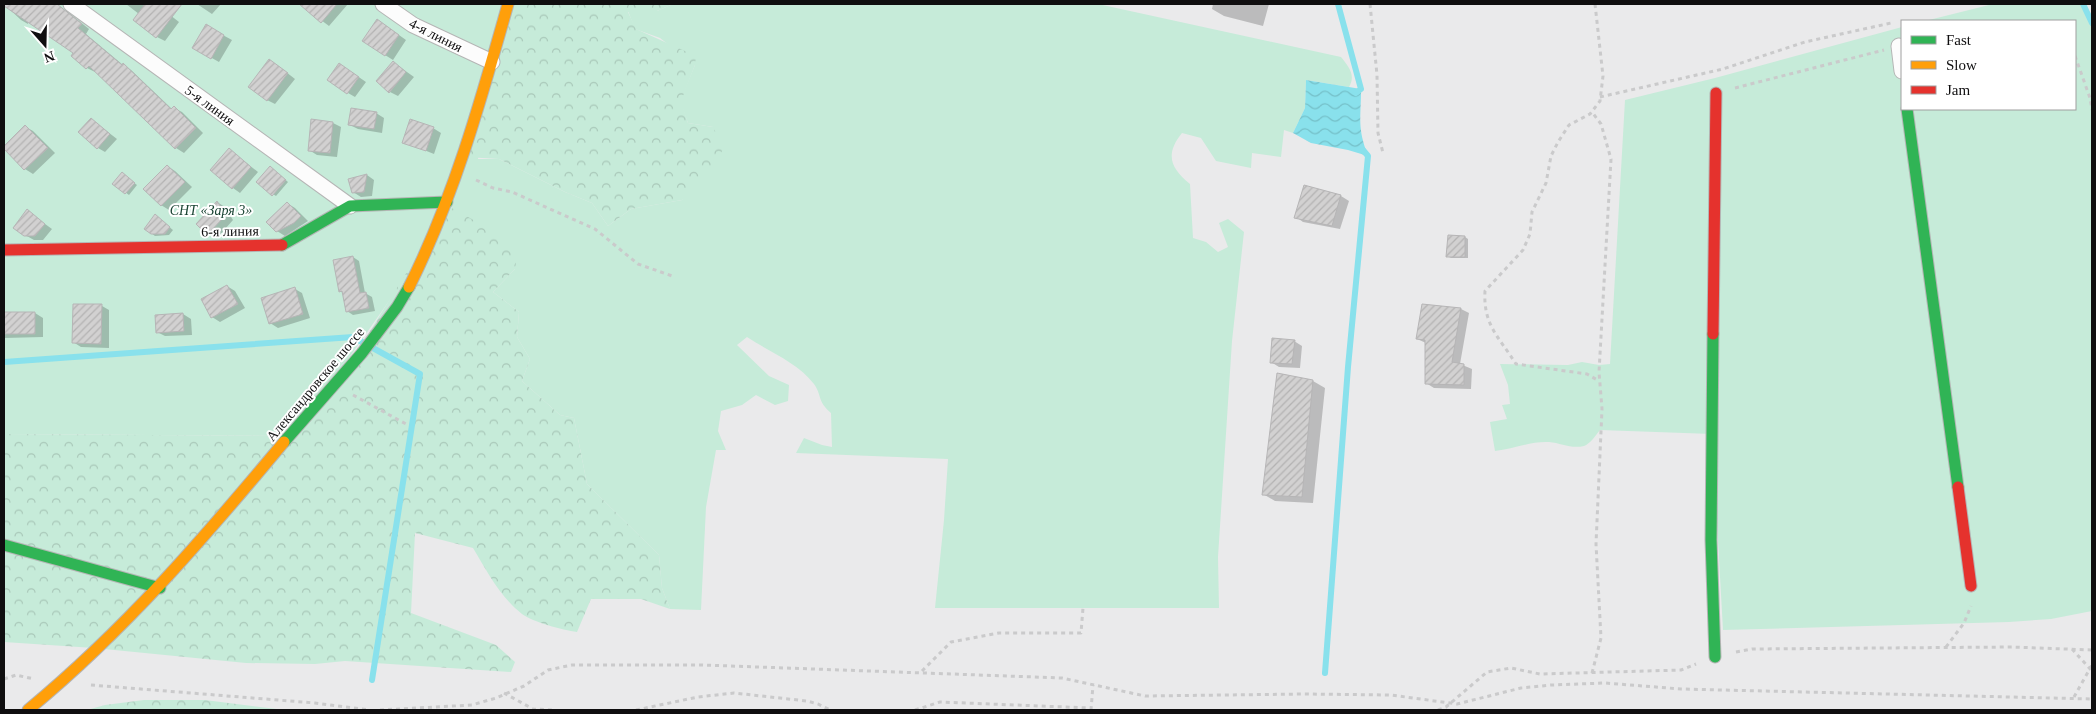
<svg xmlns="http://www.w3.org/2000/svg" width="2096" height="714" viewBox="0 0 2096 714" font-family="Georgia,serif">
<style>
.green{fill:#c6ebd9}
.forest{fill:url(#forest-crowns)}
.water{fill:url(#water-waves)}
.shadow{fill:#0003}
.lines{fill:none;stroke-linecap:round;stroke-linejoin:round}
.stream{stroke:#89e1ec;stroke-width:6}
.building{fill:url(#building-hatch);stroke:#b6b5b6}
.street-casing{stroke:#b5b5b5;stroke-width:17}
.fast-casing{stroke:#b5b5b5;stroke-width:13}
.slow-casing{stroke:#b5b5b5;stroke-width:13}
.jam-casing{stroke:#b5b5b5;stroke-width:13}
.path{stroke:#cacacb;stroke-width:3;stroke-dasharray:4 4;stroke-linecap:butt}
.street{stroke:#fcfcfc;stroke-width:15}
.fast{stroke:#30b455;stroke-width:11}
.slow{stroke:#ff9f0a;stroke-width:11}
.jam{stroke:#e5322d;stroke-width:11}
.labels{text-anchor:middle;stroke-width:4;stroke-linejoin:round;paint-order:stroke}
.street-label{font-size:14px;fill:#0f0e0f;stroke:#fff}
.park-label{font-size:14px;font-style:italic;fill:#194332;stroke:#fff}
</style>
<defs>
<pattern id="forest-crowns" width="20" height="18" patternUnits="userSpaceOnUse" patternTransform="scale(1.25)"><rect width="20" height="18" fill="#c6ebd9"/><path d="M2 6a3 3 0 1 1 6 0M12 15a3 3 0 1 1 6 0" fill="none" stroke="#a9c8b9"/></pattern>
<pattern id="water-waves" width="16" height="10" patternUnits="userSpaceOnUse" patternTransform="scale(1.25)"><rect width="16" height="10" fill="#89e1ec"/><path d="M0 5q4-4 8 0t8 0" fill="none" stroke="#75c0c9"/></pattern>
<pattern id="building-hatch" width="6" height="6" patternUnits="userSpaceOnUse" patternTransform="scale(1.25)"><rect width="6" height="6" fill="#d2d1d1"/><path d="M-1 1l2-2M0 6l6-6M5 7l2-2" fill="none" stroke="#b3b2b2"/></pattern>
</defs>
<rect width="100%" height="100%" fill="#eaeaeb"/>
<path class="green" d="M4 4H509L478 159H499L565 192 592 203 608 226 631 209 682 200 713 127 688 123 680 101 695 65 660 38 635 29 628 11H657L673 4H1098L1341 57C1349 67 1356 75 1349 87L1306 80 1305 108 1293 133 1284 130 1281 157 1252 153 1251 168 1216 161 1201 138 1182 133C1165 154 1170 168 1190 184L1193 238 1206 242 1218 252 1228 247 1219 223 1228 219 1244 232 1232 341 1218 557 1219 608H935L944 520 948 459 796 453 804 438 822 445 832 447 831 413C817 401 822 395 814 384 797 362 769 352 747 337L737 345 769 376 789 385 788 401 775 405 756 395 742 405 721 411 718 431 726 450H716L706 507 701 610 670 609 662 588 659 555 587 484 574 418 560 415 522 381 530 359 517 337 519 312 493 292 515 269 432 240 294 436 4 434Z
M1993 4H2083L2092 23V611L2051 619 2009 622 1723 630 1712 434 1600 430C1596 435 1590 444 1584 446 1571 449 1561 443 1549 442 1531 441 1513 449 1495 451L1490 422 1507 419 1502 405 1510 404 1508 385 1500 364 1568 365 1582 362 1599 365 1610 364 1625 100 1715 78 1902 27V109H2075V21H1925Z"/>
<path class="forest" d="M509 4H673L657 11 628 12 636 29 696 56 695 65 681 101 688 123 713 127 724 148 709 172 682 200 631 209 608 226 592 203 565 192 499 159 465 157Z
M448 206 501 235 517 256 515 269 493 292 519 312 517 337 530 359 522 381 560 415 574 418 587 484 659 555 662 588 670 609 641 599H591L577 632C562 630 533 622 522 614 500 597 487 571 473 548L415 533 411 613 496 645 515 662 511 672 345 661 315 664 246 663 94 648 4 642V434L294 436 342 376Z
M144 700H205L285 710H87L105 705Z"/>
<path class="water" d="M1306 80 1361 89C1361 119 1357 127 1368 156L1348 150 1311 143 1293 133 1305 108Z"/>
<path class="shadow" d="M4 4H49L58 12 61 8 69 13 89 29 86 34 123 65 131 70 172 109 174 108 182 112 203 133 184 153 176 148 96 71 95 72 87 68 72 56 75 53 28 21V24L21 20Z
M126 4H156L179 22 165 41 157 37 139 14Z
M197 4H221L212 14Z
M309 4H348L329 26 305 8Z
M1213 4H1269L1263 26 1224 16 1212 9Z
M385 25 406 40 393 60 385 55Z
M206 26 232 40 219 62 194 48Z
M393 62 414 77 398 96 390 92Z
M277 65 295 79 275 104 267 100Z
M347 69 366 82 355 97 348 93Z
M376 113 384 118 382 133 358 129 350 125Z
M91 119 117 139 105 152 98 148Z
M333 123 341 127 337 157 317 155 309 150Z
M26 127 33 131 55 153 33 174 25 169 4 148Z
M433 128 441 133 434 154 404 142Z
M230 150 258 172 240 193 233 188Z
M167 166 175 171 192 187 169 210 161 205Z
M274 170 288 182 276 196 273 194Z
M367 175 374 180 372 196 361 197 353 192 349 180Z
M125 176 137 185 129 195 114 184Z
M1305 187 1341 196 1349 201 1340 229 1303 222 1296 217Z
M217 202 225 207 233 220 218 237H214L206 232Z
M287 203 295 208 308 221 285 236 277 231Z
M27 211 52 229 43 240H34L25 235Z
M158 218 173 230 169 235 155 236 151 233Z
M1465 237 1468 239V258H1451L1447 256Z
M353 257 359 261 365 293 372 297 375 311 353 315 347 311 343 293 340 291Z
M227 286 235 291 245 308 220 322 212 317Z
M295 289 302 293 310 318 278 328 270 323Z
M1423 305 1461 309 1469 313 1460 364 1472 369 1471 389 1434 388 1426 383V343L1417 339Z
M102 306 109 310V348L81 347 73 342Z
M35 313 43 318V337L4 338V314Z
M183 314 191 319 192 335 165 336 157 332Z
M1294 341 1302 346 1300 368 1279 367 1271 362Z
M1278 375 1313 381 1325 388 1313 503 1275 501 1263 494Z"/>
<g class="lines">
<path class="stream" d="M1338 4 1361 89 1356 93
M2083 4 2092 23
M4 362 353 337 420 374 372 680
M1325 673 1348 367 1368 156 1363 150"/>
</g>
<path class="building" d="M4 4H57L82 24 78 28 122 65 123 63 171 109 174 106 196 128 175 149 89 66 86 69 71 56 73 53 4 6Z
M145 4H182L156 38 133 20Z
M299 4H337L321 23Z
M377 19 399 35 385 56 362 41Z
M206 24 224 35 211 59 192 48Z
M269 59 288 73 267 101 248 87Z
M393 61 406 72 389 93 376 81Z
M339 63 359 77 347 94 327 80Z
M351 108 377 112 374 129 348 125Z
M91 118 110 134 97 149 78 132Z
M311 119 333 122 330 153 308 151Z
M410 119 434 127 426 151 402 143Z
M25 125 48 148 24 170 4 149V146Z
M229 148 251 167 232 189 210 170Z
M167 165 185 182 161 206 143 189Z
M270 166 286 180 272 196 256 182Z
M122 172 135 183 125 194 112 184Z
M367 174 364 192 352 193 348 179Z
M1304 185 1341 195 1332 226 1294 218Z
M217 201 226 215 209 233H205L196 224Z
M287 202 301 216 294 223 276 232 266 222Z
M27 209 45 224 35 236H24L13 228Z
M155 214 170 227 165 234H151L144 229Z
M1448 235 1465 236V257H1446Z
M353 256 360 293 366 292 369 308 346 312 342 291 339 292 333 260Z
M227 285 238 304 211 318 201 299Z
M295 287 303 314 269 324 261 298Z
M73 304H102L101 344 72 343Z
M1422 304 1461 308 1452 362 1464 364V385L1425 384V340L1416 339Z
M4 312H35V334H4Z
M183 313 184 331 156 333 155 315Z
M1272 338 1295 340 1292 364 1270 363Z
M1277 373 1313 380 1302 497 1262 495Z"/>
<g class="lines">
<g class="street-casing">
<path id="street" d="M71 4 350 206
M383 4 413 25 492 62
M1899 46 1902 71"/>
</g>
<g class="fast-casing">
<path id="fast" d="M1907 109 1958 487
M282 245 350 206 447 202
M1713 334 1711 540 1715 657
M284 442 362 353 397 307 409 287
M4 545 160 588"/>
</g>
<g class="slow-casing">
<path id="slow" d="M409 287C454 197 481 100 508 4
M28 710C126 629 203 539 284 442"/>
</g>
<g class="jam-casing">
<path id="jam" d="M4 250 282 245
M1713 334 1716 93
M1958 487 1971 586"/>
</g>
<path class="path" d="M1370 4 1377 75 1378 133 1383 153
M1595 4 1603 76 1600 101 1590 114 1569 125 1558 142 1551 156 1546 183 1532 212 1530 234 1523 250 1485 291C1483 325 1499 337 1516 364L1587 374 1599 381
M2075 56 2090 98 2092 110
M1735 88 1884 50
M1600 97 1723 69 1805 42 1891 23
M476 180 493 188 512 192 595 229 638 264 675 277
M353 395 406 424
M1946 647 1964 623 1971 606
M2072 649 2092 671
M1736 652 1752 649 2012 647 2092 650
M922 671 951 642 999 633H1081L1083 608
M1592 673 1601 638 1596 544 1602 409 1599 372 1611 159 1601 124 1592 112
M4 679 16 675 34 679
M91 685 315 703 369 710
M504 693 533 709 552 710
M2074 697 2092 665
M380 710 472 705 496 698 524 686 548 670 572 665H703L1062 678 1145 696 1305 694 1391 695 1457 704 1521 688 1551 685 1605 683 1681 689 2092 699
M636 710 698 697 734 693 807 701 818 704 830 710
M915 710 940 702 1090 708
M1091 710 1093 685
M1438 710 1446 707 1487 672 1511 668 1540 674 1681 670 1696 664"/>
<use href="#street" class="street"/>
<use href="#fast" class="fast"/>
<use href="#slow" class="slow"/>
<use href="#jam" class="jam"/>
</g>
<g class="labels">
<g class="street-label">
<text transform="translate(436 35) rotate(27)" y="5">4-я линия</text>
<text transform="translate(210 105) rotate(36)" y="5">5-я линия</text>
<text transform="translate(230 231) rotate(-1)" y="5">6-я линия</text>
<text transform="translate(315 384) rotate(-50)" y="5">Александровское шоссе</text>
</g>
<g class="park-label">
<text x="211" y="215">СНТ «Заря 3»</text>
</g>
</g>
<rect width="2096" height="714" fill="none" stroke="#0f0e0f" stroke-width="10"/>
<rect x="1901" y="20" width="175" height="90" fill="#ffffff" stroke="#9f9f9f"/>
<rect x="1911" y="36" width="25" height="8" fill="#30b455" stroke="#9f9f9f"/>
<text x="1946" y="45" font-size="15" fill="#0f0e0f">Fast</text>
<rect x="1911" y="61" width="25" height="8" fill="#ff9f0a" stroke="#9f9f9f"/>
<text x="1946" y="70" font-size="15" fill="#0f0e0f">Slow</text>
<rect x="1911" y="86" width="25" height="8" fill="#e5322d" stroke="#9f9f9f"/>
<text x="1946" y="95" font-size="15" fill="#0f0e0f">Jam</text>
<g transform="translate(45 45) rotate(160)" stroke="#ffffff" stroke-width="4" paint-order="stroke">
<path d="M0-4L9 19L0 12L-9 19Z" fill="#0f0e0f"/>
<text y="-8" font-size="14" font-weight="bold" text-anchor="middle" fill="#0f0e0f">N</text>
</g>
</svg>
